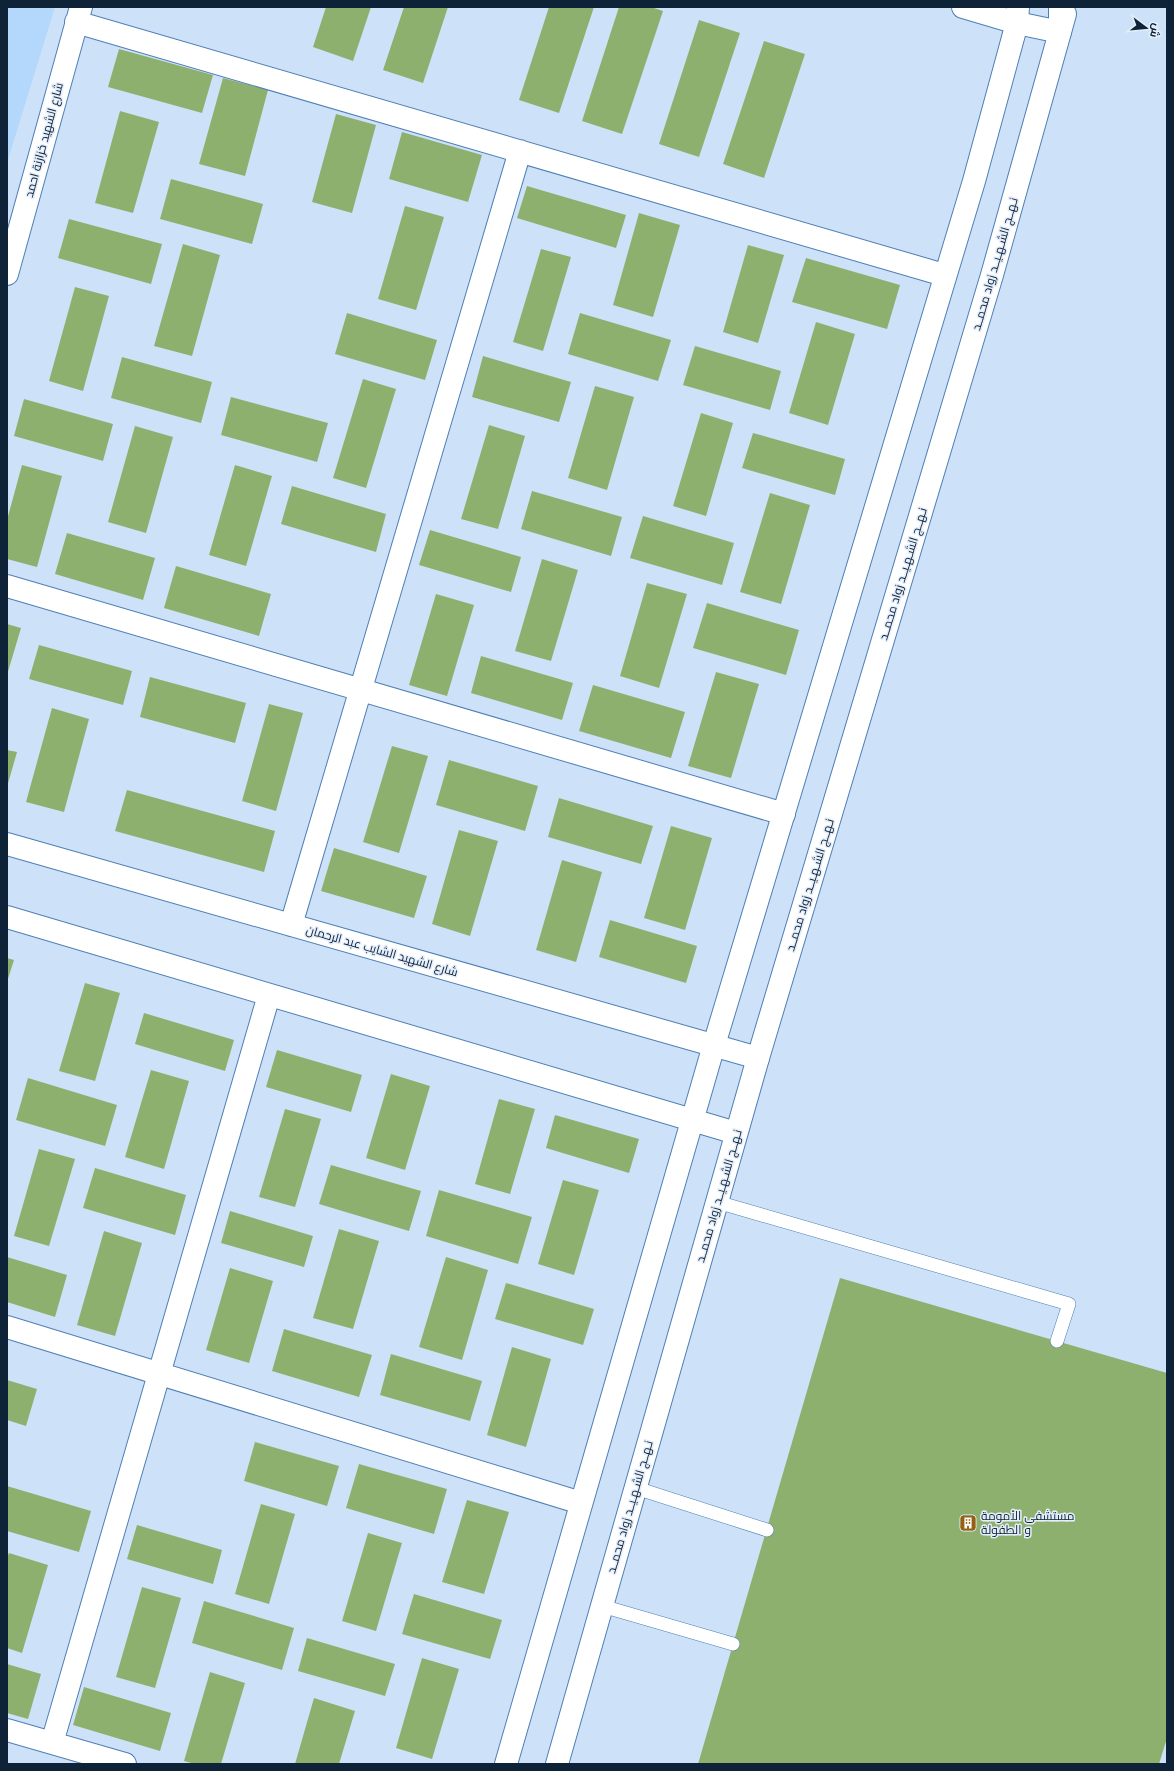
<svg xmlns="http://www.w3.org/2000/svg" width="1174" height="1771" viewBox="0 0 1174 1771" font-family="'Nunito Sans',Cairo,sans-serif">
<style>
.built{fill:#b4d7fc}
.building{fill:#8eb06f}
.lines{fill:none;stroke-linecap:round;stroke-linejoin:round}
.service-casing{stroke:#4e7fb4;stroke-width:14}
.minor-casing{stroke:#4e7fb4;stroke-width:24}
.secondary-casing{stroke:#4e7fb4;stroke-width:24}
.service{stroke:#fff;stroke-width:13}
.minor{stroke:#fff;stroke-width:22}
.secondary{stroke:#fff;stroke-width:22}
.labels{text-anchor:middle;stroke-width:3;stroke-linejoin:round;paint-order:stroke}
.street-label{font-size:12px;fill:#0e2238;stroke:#e4eefa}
.poi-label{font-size:12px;fill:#0e2238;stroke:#e4eefa;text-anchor:start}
</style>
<rect width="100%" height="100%" fill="#cde2f9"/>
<path class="built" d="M7 7H55L7 163Z"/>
<path class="building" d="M326 7H371L353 61 313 47Z
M404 7H448L423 83 383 70Z
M549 7H594L559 113 519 100Z
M619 7H651L663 11 622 134 582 121Z
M699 20 740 33 699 157 659 144Z
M764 41 805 54 764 178 723 164Z
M119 49 213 75 202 113 108 87Z
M223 78 268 90 245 176 199 164Z
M120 111 159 122 133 213 95 203Z
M336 114 376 125 352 213 312 202Z
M402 132 482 155 468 202 389 179Z
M171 179 263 204 252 244 160 219Z
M527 186 626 215 616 248 517 218Z
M405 206 444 217 416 310 378 299Z
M639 213 680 225 653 317 613 305Z
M69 219 162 244 151 284 58 258Z
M183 244 220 255 192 356 154 346Z
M748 245 784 255 758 343 723 332Z
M541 249 571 257 543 351 513 342Z
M806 258 900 285 887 329 792 302Z
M75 287 109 296 83 391 49 381Z
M347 313 437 340 425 380 335 354Z
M580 313 671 340 658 381 568 354Z
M816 322 855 334 828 425 789 413Z
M695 346 781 371 770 410 683 385Z
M483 356 571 382 559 422 472 397Z
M122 357 212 382 201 423 111 398Z
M363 379 396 389 366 488 333 478Z
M595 386 634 397 607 490 568 478Z
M231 397 328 423 317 462 221 435Z
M24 399 113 424 103 461 14 436Z
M701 413 733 423 706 516 673 506Z
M489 425 525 436 498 529 461 519Z
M135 426 173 437 146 533 108 522Z
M753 433 845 459 835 495 742 468Z
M22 465 62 476 37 567 7 559V520Z
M235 465 272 476 246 566 209 555Z
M292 486 386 514 376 552 281 524Z
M532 491 622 517 611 556 521 529Z
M770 493 810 505 781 604 740 592Z
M643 516 734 543 722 585 630 558Z
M430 530 521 557 511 592 419 565Z
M67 533 155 558 143 600 55 574Z
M542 559 578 570 551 661 515 651Z
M176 566 271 594 259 636 164 608Z
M647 583 687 594 659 688 620 676Z
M436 594 474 605 447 696 409 685Z
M707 603 799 630 786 675 693 648Z
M7 624 21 628 7 675Z
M39 645 132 671 123 705 29 679Z
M481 656 573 683 562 720 471 693Z
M716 672 759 684 731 778 688 766Z
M150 677 246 703 235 743 140 717Z
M593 685 685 712 671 758 579 731Z
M269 704 303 713 276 811 242 801Z
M52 708 89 719 64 812 26 802Z
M392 746 428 756 399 853 363 842Z
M7 750 17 752 7 787Z
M449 760 538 786 525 831 436 805Z
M127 790 275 831 264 872 115 831Z
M559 798 653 826 641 864 548 837Z
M671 826 712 838 685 930 644 918Z
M459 830 498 841 470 936 432 924Z
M334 848 427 876 414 918 321 891Z
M562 860 602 872 576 962 536 950Z
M610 920 697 946 686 983 599 957Z
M7 958 14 960 7 982Z
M85 983 120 993 95 1081 59 1071Z
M144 1013 234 1040 225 1071 135 1044Z
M277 1050 362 1075 351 1112 266 1087Z
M151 1070 189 1081 164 1169 125 1157Z
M391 1074 430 1086 405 1170 366 1158Z
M28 1078 117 1105 105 1146 16 1120Z
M499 1099 535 1109 510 1194 475 1184Z
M285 1109 321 1119 295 1207 259 1197Z
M555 1115 639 1139 629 1173 546 1148Z
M39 1149 75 1159 49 1246 14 1236Z
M331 1165 421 1191 409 1231 319 1204Z
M95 1168 186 1195 175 1235 83 1208Z
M563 1180 599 1190 574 1275 538 1264Z
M439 1190 532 1217 518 1264 426 1236Z
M230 1211 313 1236 304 1267 221 1243Z
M339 1229 379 1241 353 1329 313 1318Z
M104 1231 142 1243 115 1336 77 1325Z
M7 1257 67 1275 55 1317 7 1302Z
M446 1257 488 1270 462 1360 419 1347Z
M230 1268 273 1281 249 1363 206 1350Z
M840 1278 1167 1373V1738L1159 1764H698Z
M506 1283 594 1309 583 1345 495 1319Z
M284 1329 372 1355 359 1397 272 1371Z
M512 1347 551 1359 526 1447 487 1435Z
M391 1354 482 1381 470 1421 380 1395Z
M7 1380 37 1389 26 1426 7 1420Z
M255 1442 339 1466 327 1506 244 1481Z
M359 1464 447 1489 434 1534 346 1508Z
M7 1486 91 1511 79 1552 7 1531Z
M467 1500 509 1512 484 1594 442 1582Z
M261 1504 295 1514 269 1604 235 1594Z
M137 1525 222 1550 213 1584 127 1559Z
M368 1533 402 1543 376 1631 342 1621Z
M9 1553 48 1565 22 1653 7 1648V1558Z
M142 1587 181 1598 155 1688 116 1677Z
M414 1594 502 1620 490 1659 402 1634Z
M204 1601 294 1628 282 1670 192 1643Z
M307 1638 395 1664 385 1696 298 1671Z
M422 1658 459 1669 432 1759 396 1748Z
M7 1664 41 1674 28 1719 7 1713Z
M210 1672 245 1683 221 1764H195L184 1761Z
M84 1687 171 1713 160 1751 73 1725Z
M314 1698 355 1711 339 1764H295Z"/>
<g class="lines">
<g class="service-casing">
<path id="service" d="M717 1202 1069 1304 1057 1341
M636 1488 767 1530
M602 1606 733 1644"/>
</g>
<g class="minor-casing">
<path id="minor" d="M963 7 1017 23 1060 32 1065 14
M76 22 944 275
M7 274 81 7
M7 586 784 814
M7 844 758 1058
M7 917 736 1133
M291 925 520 151
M7 1327 581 1503
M7 1730 125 1764
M52 1743 269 995"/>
</g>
<g class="secondary-casing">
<path id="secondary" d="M506 1764 714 1045 974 181 1017 23 1018 7
M557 1764 758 1058 992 275 1060 32V7"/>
</g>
<use href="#service" class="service"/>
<use href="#minor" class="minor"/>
<use href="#secondary" class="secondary"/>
</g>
<defs>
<g id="building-square" transform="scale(0.9)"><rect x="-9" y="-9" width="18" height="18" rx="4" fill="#946114" stroke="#e4eefa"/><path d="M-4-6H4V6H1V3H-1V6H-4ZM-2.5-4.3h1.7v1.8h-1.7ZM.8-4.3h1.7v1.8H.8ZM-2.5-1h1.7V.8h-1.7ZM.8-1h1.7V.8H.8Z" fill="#fff"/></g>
</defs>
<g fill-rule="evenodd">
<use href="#building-square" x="968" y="1523"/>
</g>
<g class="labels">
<g class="street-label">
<text transform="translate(44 140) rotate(-75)" y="4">شارع الشهيد خزازنة احمد</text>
<text transform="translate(995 264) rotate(-74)" y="4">نـهــج الشـهـيــد زواد محمــد</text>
<text transform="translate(903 574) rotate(-73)" y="4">نـهــج الشـهـيــد زواد محمــد</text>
<text transform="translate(810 885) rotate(-73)" y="4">نـهــج الشـهـيــد زواد محمــد</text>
<text transform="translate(382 951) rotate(16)" y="4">شارع الشهيد الشايب عبد الرحمان</text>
<text transform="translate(719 1196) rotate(-74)" y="4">نـهــج الشـهـيــد زواد محمــد</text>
<text transform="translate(630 1507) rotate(-74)" y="4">نـهــج الشـهـيــد زواد محمــد</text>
</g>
<g class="poi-label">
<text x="981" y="1520">مستشفى الأمومة<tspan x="981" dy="14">و الطفولة</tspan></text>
</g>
</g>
<rect width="1174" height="1771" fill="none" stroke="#0e2238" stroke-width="16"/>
<g transform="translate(1146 28) rotate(106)" stroke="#e4eefa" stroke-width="3" paint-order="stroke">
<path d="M0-3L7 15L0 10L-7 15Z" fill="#0e2238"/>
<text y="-6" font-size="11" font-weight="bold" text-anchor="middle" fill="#0e2238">ش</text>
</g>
</svg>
